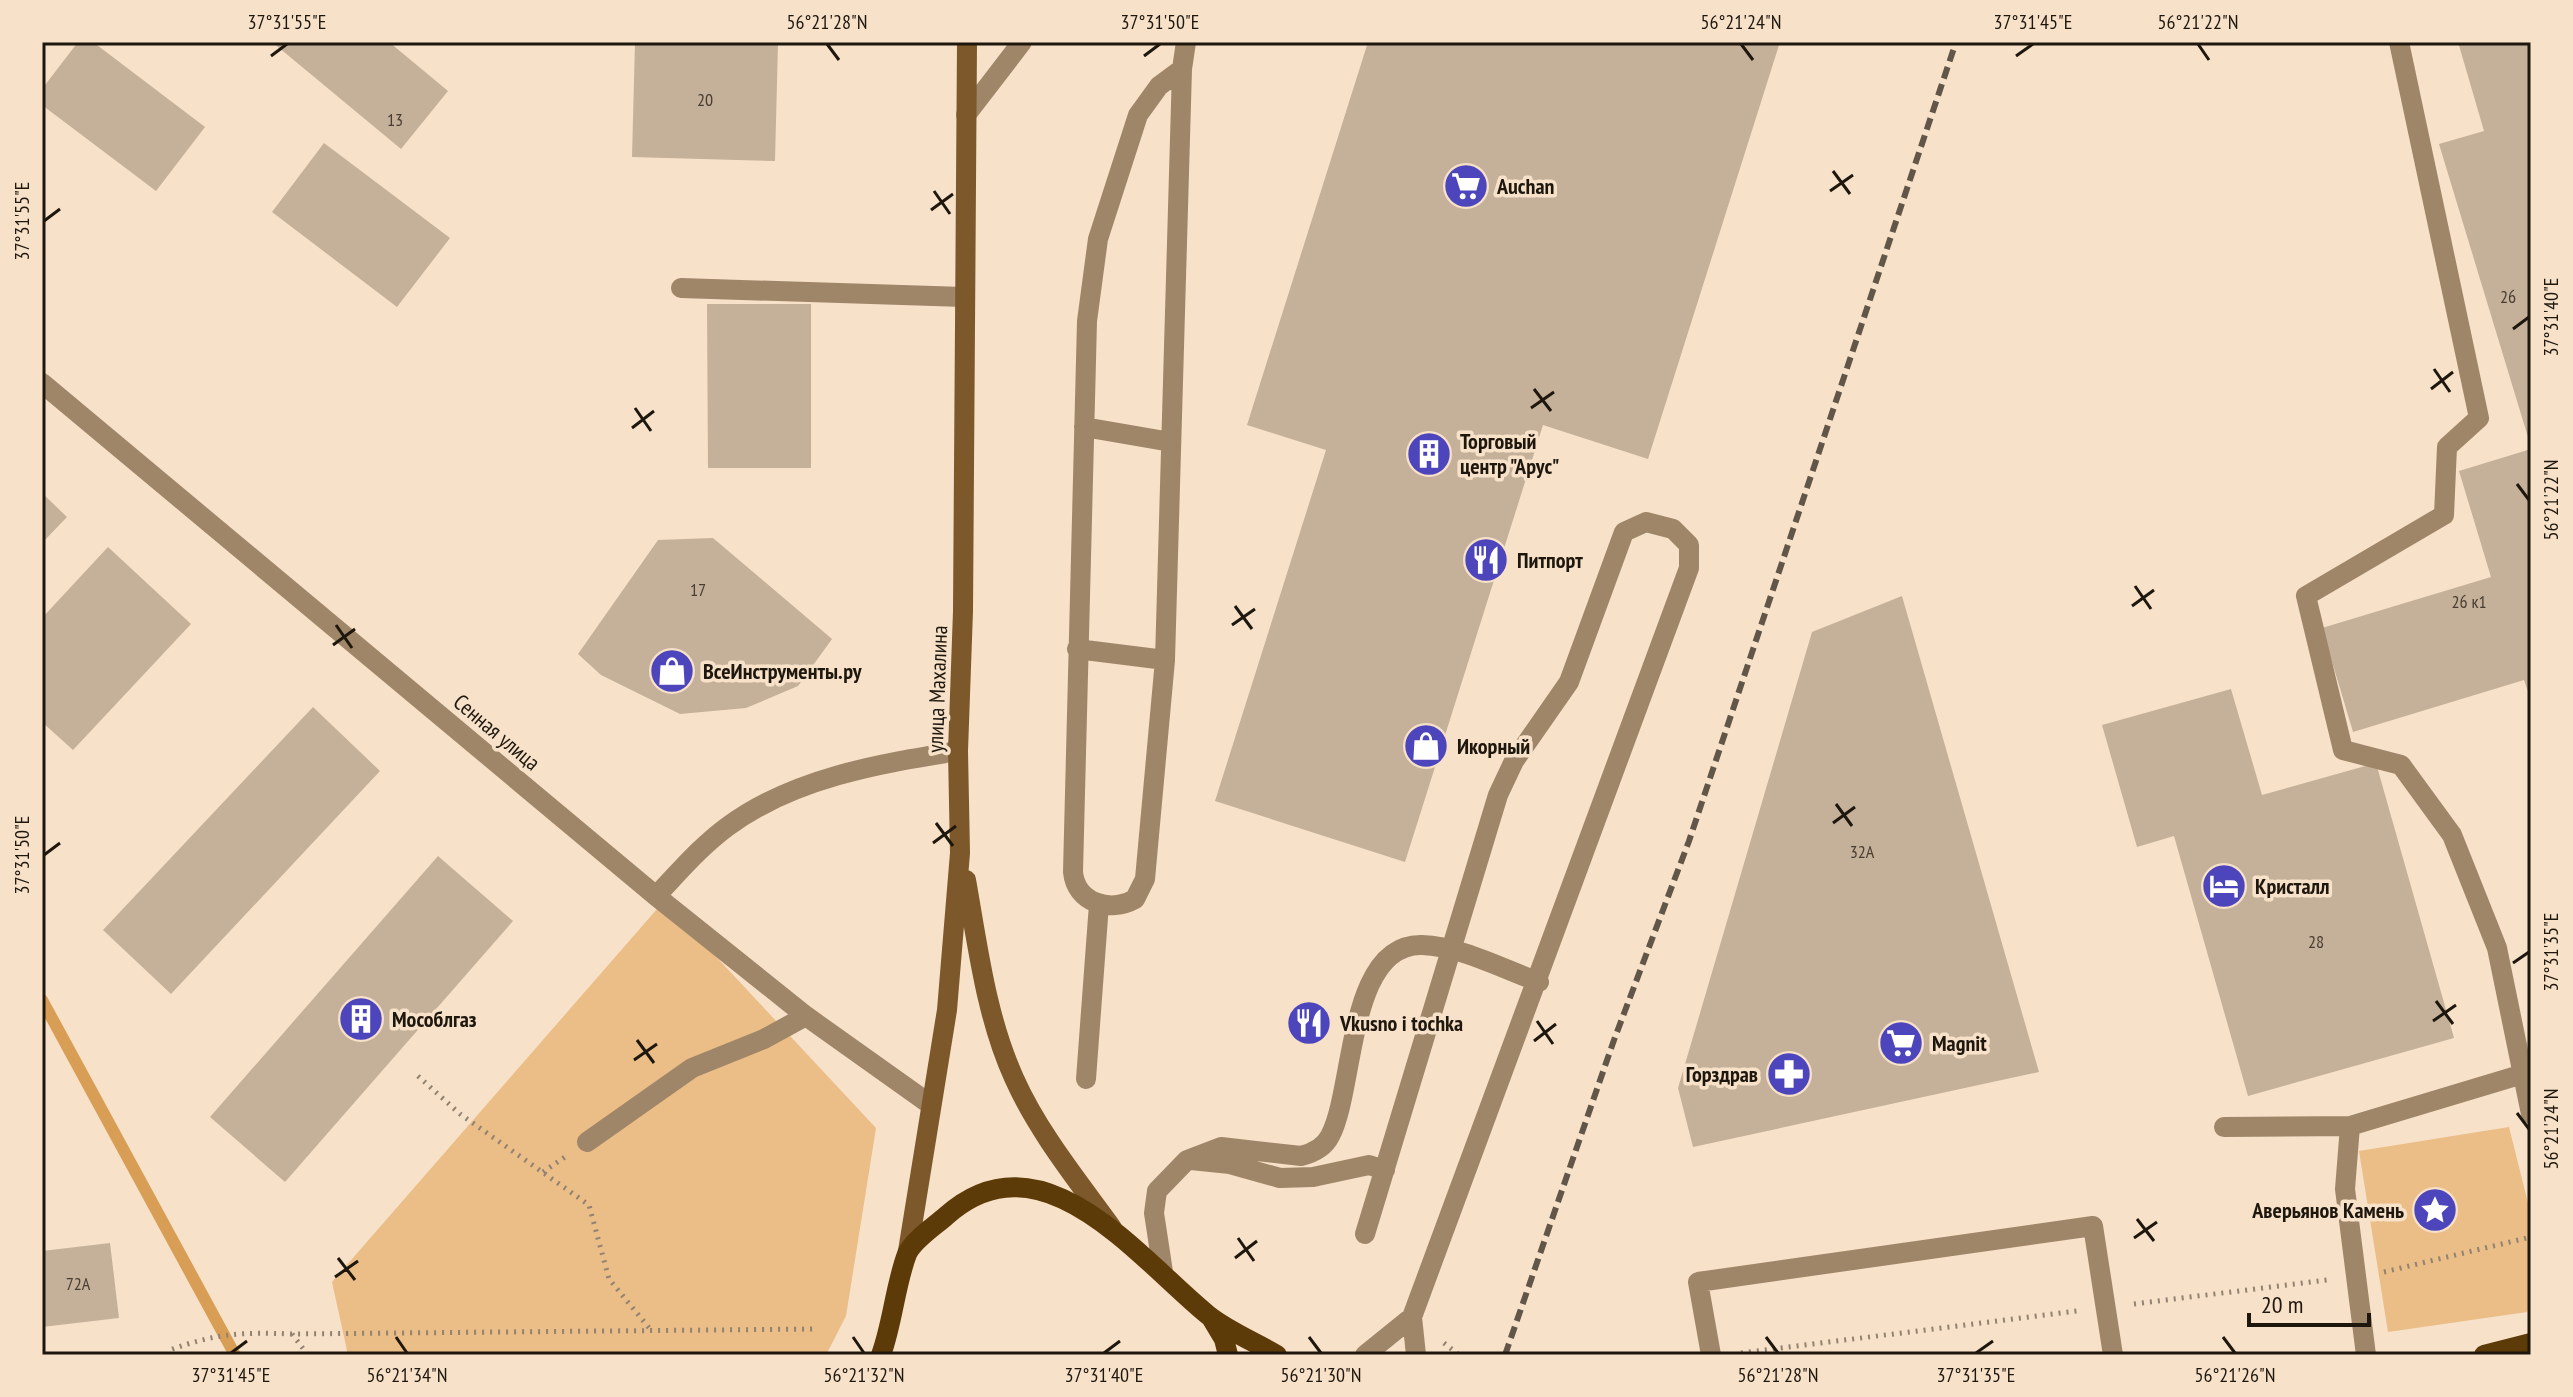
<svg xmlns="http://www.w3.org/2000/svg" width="2573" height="1397" viewBox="0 0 2573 1397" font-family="'PT Sans Narrow',sans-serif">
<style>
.green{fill:#ebbd87}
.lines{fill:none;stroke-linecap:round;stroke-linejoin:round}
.stream{stroke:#d99e55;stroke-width:12}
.building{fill:#c5b099}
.path{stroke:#918271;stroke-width:5;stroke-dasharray:2 6;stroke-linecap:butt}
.lane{stroke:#9f8669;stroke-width:20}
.street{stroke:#9f8669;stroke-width:20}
.secondary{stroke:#7c582b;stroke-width:20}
.primary{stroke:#5d3b08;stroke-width:20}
.rail{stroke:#615648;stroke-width:6;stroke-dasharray:12 6;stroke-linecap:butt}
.ticks{fill:none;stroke:#1e170e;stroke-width:3}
.labels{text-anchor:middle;stroke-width:7;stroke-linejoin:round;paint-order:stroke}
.number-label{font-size:18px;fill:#483d31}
.poi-label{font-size:22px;font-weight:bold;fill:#1e170e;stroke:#f7e1c9;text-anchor:start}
.street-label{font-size:22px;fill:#1e170e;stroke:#f7e1c9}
.neatline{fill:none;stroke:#1e170e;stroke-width:3}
.ticks-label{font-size:20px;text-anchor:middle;fill:#1e170e}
</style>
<rect width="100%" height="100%" fill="#f7e1c9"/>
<path class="green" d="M664 901 876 1128 846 1316 826 1355H348L332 1282Z
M2509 1127 2531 1215V1303L2527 1312 2388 1332 2359 1151Z"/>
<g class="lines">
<path class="stream" d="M42 1000 235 1355"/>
</g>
<path class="building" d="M78 42H93L205 127 156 191 42 105V89Z
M272 42H389L448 91 401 149Z
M635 42H778L775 161 632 157Z
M1368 42H1780L1648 459 1543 425 1405 862 1215 801 1326 450 1247 425Z
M2458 42H2531V447L2439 144 2484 131Z
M324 143 450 238 397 307 272 212Z
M707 304H811V468H708Z
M2531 449V700L2524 680 2353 732 2322 628 2491 577 2459 471Z
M42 493 67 517 42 543Z
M713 538 832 639 798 686 746 708 680 714 601 675 578 654 658 540Z
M108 547 191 624 73 750 42 722V618Z
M1902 596 2039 1072 1693 1147 1678 1088 1812 632Z
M2231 689 2262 795 2376 763 2454 1038 2248 1096 2174 836 2137 847 2102 725Z
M313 707 380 771 171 994 103 930Z
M438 856 513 921 285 1182 210 1117Z
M110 1243 119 1318 42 1327V1251Z"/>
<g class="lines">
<path class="path" d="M418 1076 460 1114 589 1205 609 1279 650 1329
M543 1172 565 1157
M2384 1272 2531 1237
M2134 1304 2327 1280
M292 1334 308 1355
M1444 1343 1459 1355
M1741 1353 2077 1311
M167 1355 170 1350C216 1333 244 1332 292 1334L816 1329"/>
<path class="lane" d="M2399 42 2479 418 2447 447 2444 515 2306 596 2343 750 2401 765 2452 835 2497 948 2531 1114
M1182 69 1159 86 1138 115 1098 239 1087 321 1073 872C1076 903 1110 913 1135 899L1145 879 1165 660 1182 69 1186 42
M966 115 1022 42
M681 288 964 297
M1084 427 1171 442
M1077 649 1165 660
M1086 1079 1099 904
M2224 1127 2350 1126
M587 1142 692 1068 764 1039 806 1016
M1191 1160 1230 1164 1280 1178 1313 1177 1369 1165 1385 1170
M1365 1234 1498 795 1514 761 1569 682 1624 532 1646 522 1673 529 1689 545V568L1412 1317 1416 1355
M1163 1272 1154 1213 1157 1191 1187 1160 1221 1147 1301 1156C1313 1153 1324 1148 1330 1136 1355 1090 1347 943 1422 945 1460 946 1503 969 1539 982
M1365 1355 1412 1317
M1711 1355 1698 1282 2093 1226 2113 1355
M2366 1355 2345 1189 2350 1126 2523 1074"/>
<path class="street" d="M42 383 656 896 806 1016 931 1105
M656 896C679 872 700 847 727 827 793 778 878 764 958 751"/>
<path class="secondary" d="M966 880C978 947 986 1016 1014 1078 1038 1132 1078 1181 1112 1228
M908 1251 947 1010 960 853 958 751 963 611 967 42"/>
<path class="primary" d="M1212 1319 1224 1339 1228 1355
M881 1355C893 1322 895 1286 907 1254 913 1240 935 1226 946 1216 1042 1130 1139 1259 1208 1315 1228 1331 1255 1342 1277 1355
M2484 1355 2531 1343"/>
<path class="rail" d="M1505 1355 1614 1040 1689 841 1956 42"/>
</g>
<path class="ticks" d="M827 44 839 60M1741 44 1753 60M2198 44 2209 60M271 56 287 44M1144 56 1160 44M2016 56 2033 44M1833 171 1850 194M934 191 950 214M1830 191 1853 175M931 210 953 194M44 221 60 209M2513 329 2529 317M2434 369 2450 392M1534 389 1551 411M2431 389 2453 372M635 408 651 431M1531 408 1554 392M632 428 654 411M2517 484 2529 500M2135 586 2151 609M1235 606 1252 629M2132 606 2154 590M336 625 352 648M1232 625 1255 609M333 645 355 629M1836 804 1852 826M936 823 953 846M1833 823 1855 807M933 843 956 826M44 855 60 843M2513 963 2529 952M2436 1001 2453 1024M1537 1021 1553 1044M2433 1021 2456 1005M637 1040 654 1063M1534 1041 1556 1024M634 1060 657 1044M2517 1113 2529 1129M2137 1219 2154 1241M1238 1238 1254 1261M2134 1238 2157 1222M338 1258 355 1280M1235 1258 1257 1241M335 1277 358 1261M396 1337 407 1353M853 1337 864 1353M1309 1337 1321 1353M1766 1337 1778 1353M2223 1337 2235 1353M231 1353 247 1341M1104 1353 1120 1341M1976 1353 1993 1341"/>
<defs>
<g id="supermarket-disc" transform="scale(2.3)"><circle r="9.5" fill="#4d45bb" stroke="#f7e1c9"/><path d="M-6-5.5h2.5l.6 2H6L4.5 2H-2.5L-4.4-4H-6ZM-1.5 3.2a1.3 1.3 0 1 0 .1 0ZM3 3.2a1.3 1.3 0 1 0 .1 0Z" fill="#fff"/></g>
<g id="building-disc" transform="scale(2.3)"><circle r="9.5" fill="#4d45bb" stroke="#f7e1c9"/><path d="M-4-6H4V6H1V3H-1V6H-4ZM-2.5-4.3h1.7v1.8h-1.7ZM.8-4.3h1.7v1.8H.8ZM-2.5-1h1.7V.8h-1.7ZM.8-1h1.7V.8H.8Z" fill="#fff"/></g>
<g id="restaurant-disc" transform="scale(2.3)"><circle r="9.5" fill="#4d45bb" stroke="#f7e1c9"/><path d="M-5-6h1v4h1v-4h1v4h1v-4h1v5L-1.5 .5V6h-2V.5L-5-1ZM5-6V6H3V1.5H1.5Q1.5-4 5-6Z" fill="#fff"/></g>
<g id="shop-disc" transform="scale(2.3)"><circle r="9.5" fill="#4d45bb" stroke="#f7e1c9"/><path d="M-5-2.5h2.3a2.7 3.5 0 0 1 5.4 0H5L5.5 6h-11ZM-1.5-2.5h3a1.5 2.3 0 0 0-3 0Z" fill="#fff"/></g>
<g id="hotel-disc" transform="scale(2.3)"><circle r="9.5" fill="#4d45bb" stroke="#f7e1c9"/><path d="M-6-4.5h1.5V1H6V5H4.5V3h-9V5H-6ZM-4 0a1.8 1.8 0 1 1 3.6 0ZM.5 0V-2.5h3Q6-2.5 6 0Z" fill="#fff"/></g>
<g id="pharmacy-disc" transform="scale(2.3)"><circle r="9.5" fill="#4d45bb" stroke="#f7e1c9"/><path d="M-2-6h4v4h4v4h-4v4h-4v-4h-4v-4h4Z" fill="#fff"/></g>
<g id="sight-disc" transform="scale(2.3)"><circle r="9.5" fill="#4d45bb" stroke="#f7e1c9"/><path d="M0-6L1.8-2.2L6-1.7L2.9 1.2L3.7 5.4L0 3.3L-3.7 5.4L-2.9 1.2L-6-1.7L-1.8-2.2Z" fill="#fff"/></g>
</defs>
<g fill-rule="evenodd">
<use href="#supermarket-disc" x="1466" y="186"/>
<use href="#building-disc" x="1429" y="454"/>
<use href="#restaurant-disc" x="1486" y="560"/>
<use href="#shop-disc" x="672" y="671"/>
<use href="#shop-disc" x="1426" y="746"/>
<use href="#hotel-disc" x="2224" y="886"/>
<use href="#building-disc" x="361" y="1019"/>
<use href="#restaurant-disc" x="1309" y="1023"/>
<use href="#supermarket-disc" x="1901" y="1043"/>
<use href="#pharmacy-disc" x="1789" y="1074"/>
<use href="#sight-disc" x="2435" y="1210"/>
</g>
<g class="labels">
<g class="number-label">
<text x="705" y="106">20</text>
<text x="395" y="126">13</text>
<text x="2508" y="303">26</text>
<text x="698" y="596">17</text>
<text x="2469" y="608">26 к1</text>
<text x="1862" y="858">32А</text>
<text x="2316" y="948">28</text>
<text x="78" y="1290">72А</text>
</g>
<g class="poi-label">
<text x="1497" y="194">Auchan</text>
<text x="1460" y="449">Торговый<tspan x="1460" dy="25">центр "Арус"</tspan></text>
<text x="1517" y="568">Питпорт</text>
<text x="703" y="679">ВсеИнструменты.ру</text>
<text x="1457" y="754">Икорный</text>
<text x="2255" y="894">Кристалл</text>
<text x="392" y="1027">Мособлгаз</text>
<text x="1340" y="1031">Vkusno i tochka</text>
<text x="1932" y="1051">Magnit</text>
<text x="1758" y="1082" text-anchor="end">Горздрав</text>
<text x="2404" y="1218" text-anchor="end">Аверьянов Камень</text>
</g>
<g class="street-label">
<text transform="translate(937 689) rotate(-88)" y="8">улица Махалина</text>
<text transform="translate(497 732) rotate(40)" y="8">Сенная улица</text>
</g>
</g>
<rect width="2573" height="1397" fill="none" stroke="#f7e1c9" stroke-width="88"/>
<path d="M2249 1313v12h120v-12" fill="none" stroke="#1e170e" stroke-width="4"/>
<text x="2261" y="1313" font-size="24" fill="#1e170e" stroke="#f7e1c9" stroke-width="6" paint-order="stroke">20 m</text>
<rect x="44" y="44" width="2485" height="1309" class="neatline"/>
<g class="ticks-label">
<text x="287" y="29">37°31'55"E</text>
<text x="827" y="29">56°21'28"N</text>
<text x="1160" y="29">37°31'50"E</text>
<text x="1741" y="29">56°21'24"N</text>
<text x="2033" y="29">37°31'45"E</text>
<text x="2198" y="29">56°21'22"N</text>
<text transform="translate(22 221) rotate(-90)" y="7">37°31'55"E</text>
<text transform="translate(2551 317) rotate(-90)" y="7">37°31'40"E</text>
<text transform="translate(2551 500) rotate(-90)" y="7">56°21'22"N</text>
<text transform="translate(22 855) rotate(-90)" y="7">37°31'50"E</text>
<text transform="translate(2551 952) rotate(-90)" y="7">37°31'35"E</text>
<text transform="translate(2551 1129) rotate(-90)" y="7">56°21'24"N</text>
<text x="231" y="1382">37°31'45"E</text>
<text x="407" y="1382">56°21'34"N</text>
<text x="864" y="1382">56°21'32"N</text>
<text x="1104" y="1382">37°31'40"E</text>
<text x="1321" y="1382">56°21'30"N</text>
<text x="1778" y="1382">56°21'28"N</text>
<text x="1976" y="1382">37°31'35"E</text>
<text x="2235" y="1382">56°21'26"N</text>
</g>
</svg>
